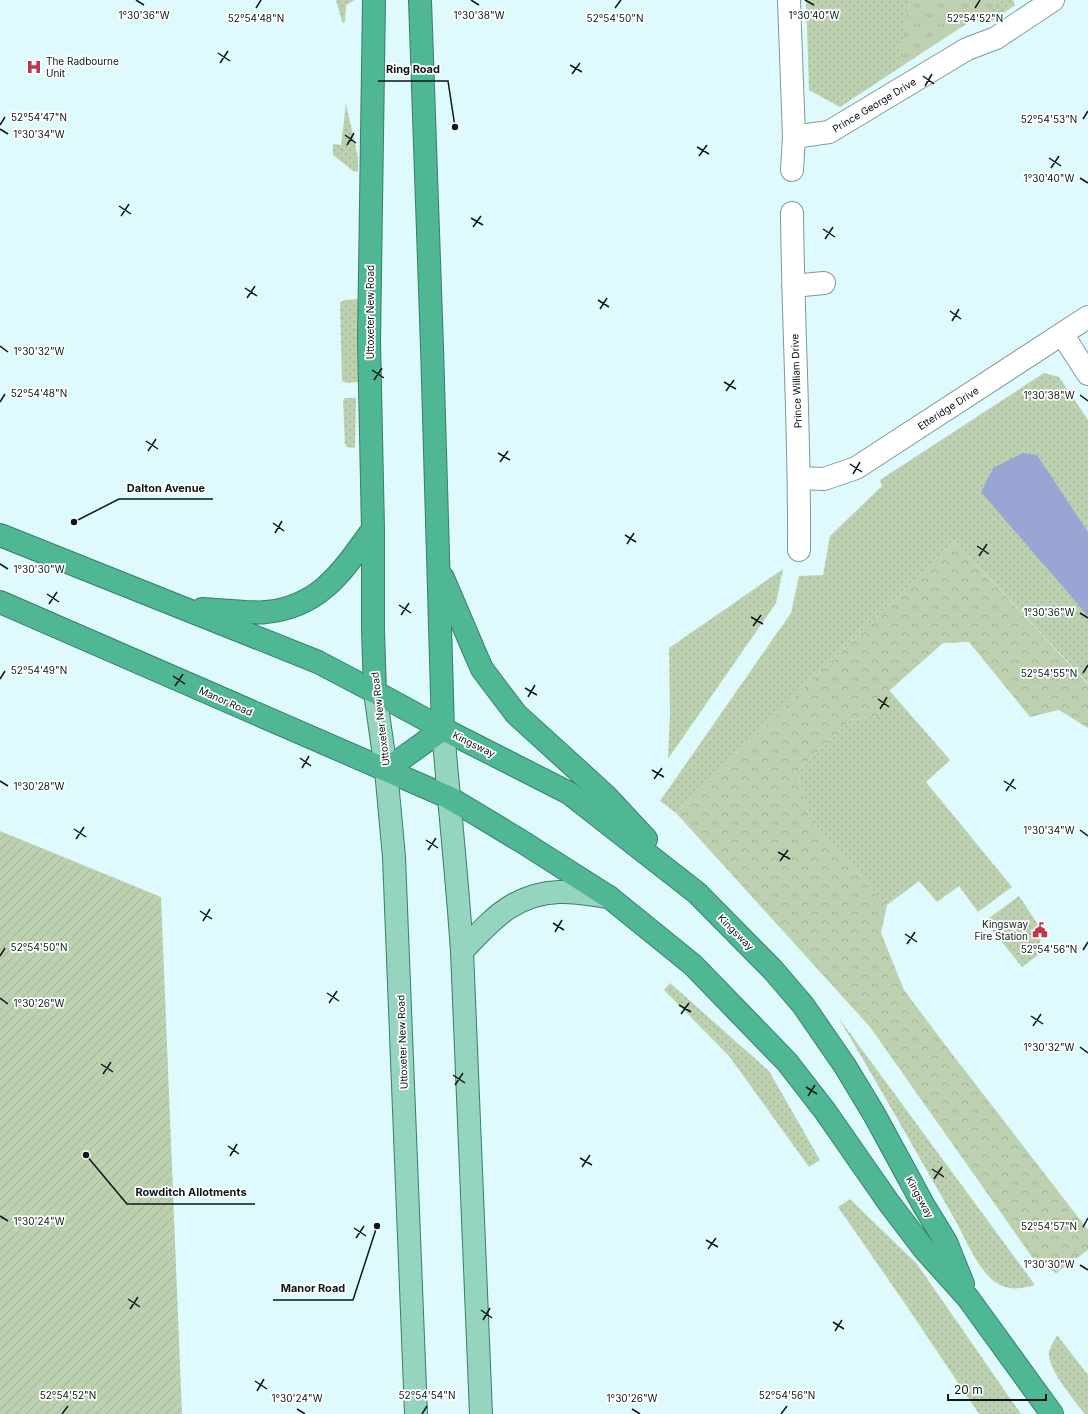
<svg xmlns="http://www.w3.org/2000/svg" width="1088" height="1414" viewBox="0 0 1088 1414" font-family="Inter,sans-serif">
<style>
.grass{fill:url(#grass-dots)}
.forest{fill:url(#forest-crowns)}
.park{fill:url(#park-tufts)}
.garden{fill:url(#garden-furrows)}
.water{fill:#99a6d4}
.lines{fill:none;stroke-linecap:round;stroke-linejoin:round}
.street-casing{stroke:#7f999b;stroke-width:24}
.primary-casing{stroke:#387f69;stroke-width:24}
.highway-casing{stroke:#387f69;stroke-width:24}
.street{stroke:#fff;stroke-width:22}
.primary{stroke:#95d4bf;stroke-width:22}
.highway{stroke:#4fb794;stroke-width:22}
.ticks{fill:none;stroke:#0d1718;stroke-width:1.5}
.labels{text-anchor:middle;stroke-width:3.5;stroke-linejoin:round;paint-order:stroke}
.poi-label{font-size:10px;fill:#0d1718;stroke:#fff;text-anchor:start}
.street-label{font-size:10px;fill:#0d1718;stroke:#fff}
.ticks-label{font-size:10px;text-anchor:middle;fill:#0d1718;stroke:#fff;stroke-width:3.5;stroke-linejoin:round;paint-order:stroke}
.leader{fill:none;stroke:#0d1718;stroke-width:1.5}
.callout-dot{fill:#0d1718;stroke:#fff;stroke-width:1.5}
.callout-label{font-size:11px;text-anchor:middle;font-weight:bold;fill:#0d1718;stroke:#fff;stroke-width:3.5;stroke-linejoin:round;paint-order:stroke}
</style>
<defs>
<pattern id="grass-dots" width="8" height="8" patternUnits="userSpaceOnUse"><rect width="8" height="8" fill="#bdd1b0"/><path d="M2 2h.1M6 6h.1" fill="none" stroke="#a1b397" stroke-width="1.8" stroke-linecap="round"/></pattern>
<pattern id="forest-crowns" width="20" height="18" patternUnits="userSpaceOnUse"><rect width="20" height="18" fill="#bdd1b0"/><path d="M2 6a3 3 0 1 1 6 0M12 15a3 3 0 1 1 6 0" fill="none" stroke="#a1b397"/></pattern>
<pattern id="park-tufts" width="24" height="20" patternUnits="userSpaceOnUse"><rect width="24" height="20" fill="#bdd1b0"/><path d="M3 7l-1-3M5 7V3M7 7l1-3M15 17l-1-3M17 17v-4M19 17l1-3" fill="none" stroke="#a1b397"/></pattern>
<pattern id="garden-furrows" width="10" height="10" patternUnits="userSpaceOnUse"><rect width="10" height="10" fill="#bdd1b0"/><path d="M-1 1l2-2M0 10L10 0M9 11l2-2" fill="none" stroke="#a1b397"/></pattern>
</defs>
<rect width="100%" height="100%" fill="#defafd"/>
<path class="grass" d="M336 0H355L346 5 345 22 343 23 342 21Z
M806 0H1013L1015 5 988 24 972 20 840 107 809 90Z
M346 104 358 157V172L353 171 333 155V144L341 145Z
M359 299 358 382 346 383 342 381 340 303 344 300Z
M1044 373 1059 377 1088 420V683L954 541 676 813 660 801 791 613 799 576 823 575 830 536 882 486 880 480Z
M345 398H356L355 448 347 447 345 444 343 401Z
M783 569 776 603 668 759 670 713 669 648Z
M889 690 950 760 926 782 1012 887 978 912 959 886 937 902 919 881 887 905 810 820 797 772 850 720 878 716Z
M1019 896 1039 926 1041 937 1037 956 1022 967 985 921Z
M670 983 769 1071 820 1160 809 1167 729 1056 664 990Z
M838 1017 1035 1285C1021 1289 1008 1291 995 1282 975 1267 963 1232 950 1211 913 1146 876 1081 838 1017Z
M850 1199 917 1264 1021 1414H979L908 1308 838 1207Z
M1057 1335 1088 1375V1414H1085C1075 1401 1047 1369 1049 1352 1050 1347 1055 1340 1057 1335Z"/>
<path class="forest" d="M954 541 1088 684V728L1059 710 1030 717 969 642 943 643 890 690 878 716 850 720 797 772 810 820 887 905 881 933 904 990 946 1046 1088 1230V1250L1056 1273 1032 1257 870 1027 676 813Z"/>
<path class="park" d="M908 0H1005L898 66Z"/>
<path class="garden" d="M0 831 161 897 182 1414H0Z"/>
<path class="water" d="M1023 453 1037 455 1088 532V616L981 492 993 468Z"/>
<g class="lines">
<g class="street-casing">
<path id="street" d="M789 0 794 137 792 170
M794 137 829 132 967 49 996 38 1053 0
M792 213C793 325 800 437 799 550
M793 286 824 283
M1062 334 1088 374
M800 478 824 479 856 468 1088 317"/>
</g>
<g class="primary-casing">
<path id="primary" d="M375 692 386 770 394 857 416 1414
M443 729C449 803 457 877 462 951L481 1414
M462 951C492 920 513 894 559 892 575 891 593 895 609 897"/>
</g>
<g class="highway-casing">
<path id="highway" d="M374 0 369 341 373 529V630L375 692
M420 0 432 347 443 729
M0 535 318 662 375 692 443 729 569 793 697 893 773 970 803 1005 845 1066 874 1114 924 1206 946 1242 963 1284
M443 578 475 653 482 669 516 714 605 795 646 839
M0 602 448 797 521 841 609 897 693 965 787 1062 825 1111 889 1203 924 1249 968 1298 1052 1414
M202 609C216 610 230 611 245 612 252 612 259 613 266 612 321 607 344 569 373 529
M386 770 443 729"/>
</g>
<use href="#street" class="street"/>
<use href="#primary" class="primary"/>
<use href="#highway" class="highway"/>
</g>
<path class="ticks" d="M136 0 144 5M471 0 479 5M805 0 814 5M256 8 261 0M615 8 621 0M975 8 980 0M218 53 230 61M220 63 228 51M570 65 582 72M572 74 580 63M923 76 934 84M925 86 932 74M1083 119 1088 111M0 125 5 117M0 129 8 134M345 135 356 143M347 145 354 133M697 147 709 154M699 156 707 145M1049 158 1061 166M1051 168 1059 156M1080 178 1088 183M119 206 131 214M121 216 129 204M471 218 483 225M473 227 481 216M823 229 835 237M825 239 833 227M245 288 257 296M247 298 255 286M598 300 609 307M600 309 607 298M950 311 961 319M952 321 959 309M0 346 8 352M372 370 384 378M374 380 382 368M724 382 736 389M726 391 734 380M1080 395 1088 401M0 402 5 394M146 441 158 449M148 451 156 439M498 453 510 460M500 462 508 451M850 464 862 472M853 474 860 462M273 523 284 531M275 533 282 521M625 535 636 542M627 544 634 533M977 546 989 554M979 556 987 544M0 564 8 569M47 594 59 602M49 604 57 592M399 605 411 613M1080 613 1088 618M401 615 409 603M751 617 763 624M753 626 761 615M1083 673 1088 665M173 676 185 684M0 679 5 671M175 686 183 674M525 688 537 695M528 697 535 685M878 699 889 707M880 709 887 697M300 758 311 766M302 768 309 756M652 770 664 777M654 779 662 768M0 781 8 786M1004 781 1016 789M1006 791 1014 779M74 829 86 837M1080 830 1088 836M76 839 84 827M426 840 438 848M428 850 436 838M778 852 790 859M780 861 788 850M200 911 212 919M203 921 210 909M553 923 564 930M555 932 562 920M905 934 917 942M907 944 915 932M1083 950 1088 942M0 956 5 948M327 993 339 1001M0 998 8 1004M329 1003 337 991M679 1005 691 1012M681 1014 689 1003M1031 1016 1043 1024M1033 1026 1041 1014M1080 1047 1088 1053M101 1064 113 1072M103 1074 111 1062M453 1075 465 1083M455 1085 463 1073M806 1087 817 1094M808 1096 815 1085M228 1146 239 1154M230 1156 237 1144M580 1158 592 1165M582 1167 590 1155M932 1169 944 1177M934 1179 942 1167M0 1216 8 1221M1083 1227 1088 1218M354 1228 366 1236M356 1238 364 1226M706 1240 718 1247M708 1249 716 1238M1080 1265 1088 1270M128 1299 140 1307M130 1309 138 1297M481 1310 492 1318M483 1320 490 1308M833 1322 844 1329M835 1331 842 1320M255 1381 267 1389M257 1391 264 1379M297 1409 305 1414M632 1409 640 1414M62 1414 68 1406M422 1414 427 1406M781 1414 787 1406"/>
<defs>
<g id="hospital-bare" transform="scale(1.2)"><path d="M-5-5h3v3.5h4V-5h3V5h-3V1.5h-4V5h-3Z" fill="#c3334a" stroke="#fff" stroke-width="2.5" paint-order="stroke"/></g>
<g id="civic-bare" transform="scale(1.2)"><path d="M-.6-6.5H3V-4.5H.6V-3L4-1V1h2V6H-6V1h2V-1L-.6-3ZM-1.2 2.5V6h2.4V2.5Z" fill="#c3334a" stroke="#fff" stroke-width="2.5" paint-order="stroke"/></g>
</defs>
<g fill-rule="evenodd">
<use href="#hospital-bare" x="34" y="67"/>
<use href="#civic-bare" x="1040" y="930"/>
</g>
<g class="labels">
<g class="poi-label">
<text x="46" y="65">The Radbourne<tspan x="46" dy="12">Unit</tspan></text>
<text x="1028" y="928" text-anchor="end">Kingsway<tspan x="1028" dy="12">Fire Station</tspan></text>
</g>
<g class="street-label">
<text transform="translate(874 105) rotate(-31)" y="4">Prince George Drive</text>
<text transform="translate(370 312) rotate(-90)" y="4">Uttoxeter New Road</text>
<text transform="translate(796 381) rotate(-92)" y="4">Prince William Drive</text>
<text transform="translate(948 408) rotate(-33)" y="4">Etteridge Drive</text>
<text transform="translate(226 701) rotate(24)" y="4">Manor Road</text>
<text transform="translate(380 719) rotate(-97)" y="4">Uttoxeter New Road</text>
<text transform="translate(474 744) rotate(26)" y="4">Kingsway</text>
<text transform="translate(736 932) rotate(45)" y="4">Kingsway</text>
<text transform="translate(402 1042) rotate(-92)" y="4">Uttoxeter New Road</text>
<text transform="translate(920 1197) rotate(61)" y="4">Kingsway</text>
</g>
</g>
<g class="ticks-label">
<text x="479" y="19">1°30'38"W</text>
<text x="814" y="19">1°30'40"W</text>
<text x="144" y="19">1°30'36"W</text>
<text x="615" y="22">52°54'50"N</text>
<text x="256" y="22">52°54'48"N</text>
<text x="975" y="22">52°54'52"N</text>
<text x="39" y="121">52°54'47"N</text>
<text x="1049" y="123">52°54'53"N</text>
<text x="39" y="138">1°30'34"W</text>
<text x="1049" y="182">1°30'40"W</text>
<text x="39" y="355">1°30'32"W</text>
<text x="39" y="397">52°54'48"N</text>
<text x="1049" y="399">1°30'38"W</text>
<text x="39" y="573">1°30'30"W</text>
<text x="1049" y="616">1°30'36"W</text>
<text x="39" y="674">52°54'49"N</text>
<text x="1049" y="677">52°54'55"N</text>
<text x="39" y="790">1°30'28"W</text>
<text x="1049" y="834">1°30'34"W</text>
<text x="39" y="951">52°54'50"N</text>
<text x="1049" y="953">52°54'56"N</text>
<text x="39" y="1007">1°30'26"W</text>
<text x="1049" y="1051">1°30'32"W</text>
<text x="39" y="1225">1°30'24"W</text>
<text x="1049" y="1230">52°54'57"N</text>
<text x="1049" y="1268">1°30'30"W</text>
<text x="68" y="1399">52°54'52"N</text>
<text x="427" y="1399">52°54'54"N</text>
<text x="787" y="1399">52°54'56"N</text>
<text x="297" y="1402">1°30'24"W</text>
<text x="632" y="1402">1°30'26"W</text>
</g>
<path class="leader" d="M455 127L448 81H378M74 522L119 499H213M86 1155L127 1204H255M377 1226L353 1300H273"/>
<g class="callout-dot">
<circle cx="455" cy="127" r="4"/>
<circle cx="74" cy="522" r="4"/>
<circle cx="86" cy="1155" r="4"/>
<circle cx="377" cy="1226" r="4"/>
</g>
<g class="callout-label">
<text x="413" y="73">Ring Road</text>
<text x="166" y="492">Dalton Avenue</text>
<text x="191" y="1196">Rowditch Allotments</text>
<text x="313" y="1292">Manor Road</text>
</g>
<path d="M948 1394v6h98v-6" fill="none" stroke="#0d1718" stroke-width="2"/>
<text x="954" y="1394" font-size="12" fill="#0d1718" stroke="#ffffff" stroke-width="3" paint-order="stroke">20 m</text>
</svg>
